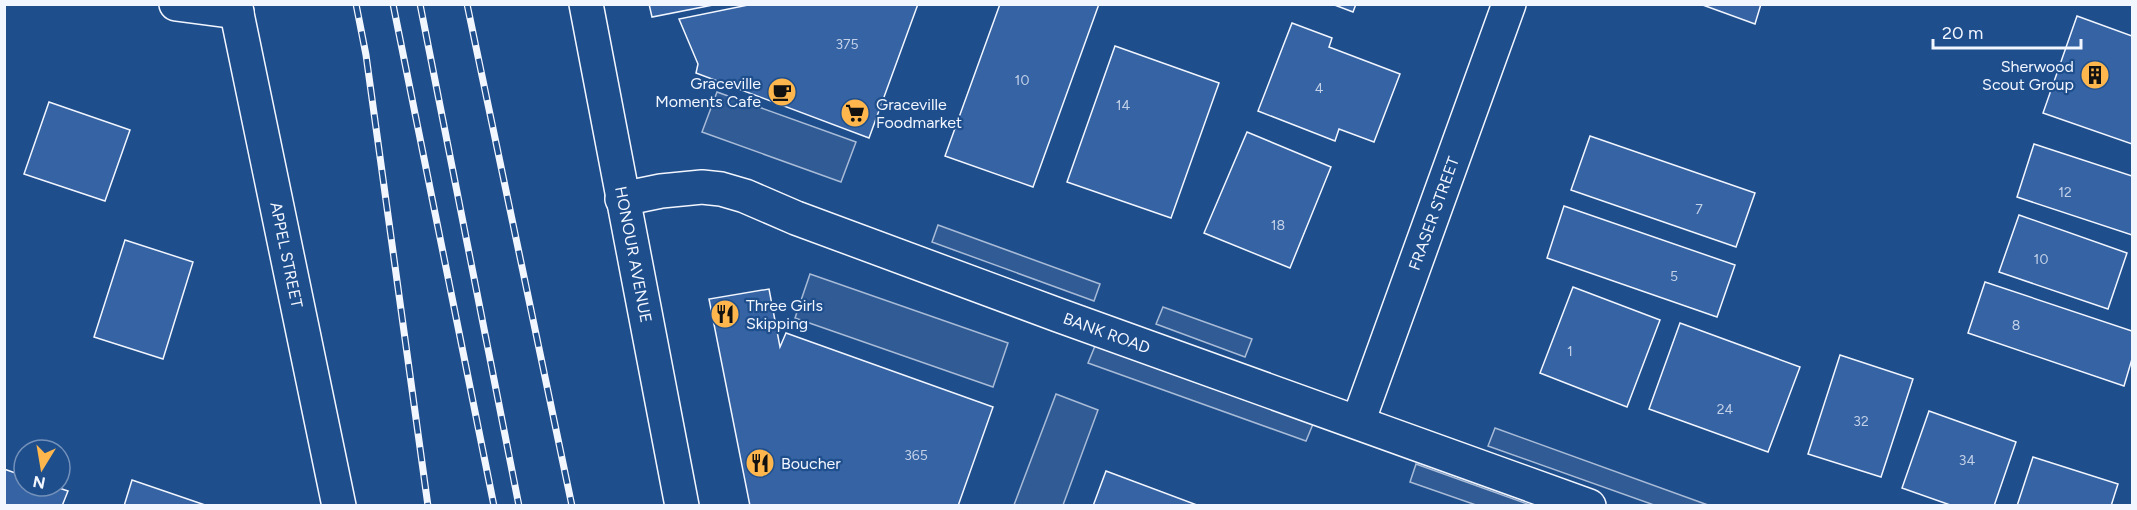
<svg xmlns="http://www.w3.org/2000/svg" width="2137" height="510" viewBox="0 0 2137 510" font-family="Figtree,sans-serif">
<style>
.built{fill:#305b95;stroke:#a8bbd7;stroke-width:1.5}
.building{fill:#3563a3;stroke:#f2f6ff;stroke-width:1.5}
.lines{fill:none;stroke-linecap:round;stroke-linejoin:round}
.minor-casing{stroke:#f2f6ff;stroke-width:36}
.secondary-casing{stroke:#f2f6ff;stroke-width:36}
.minor{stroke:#1f4e8c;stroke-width:33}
.secondary{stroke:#1f4e8c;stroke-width:33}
.rail-casing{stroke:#f2f6ff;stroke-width:7}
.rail{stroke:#1f4e8c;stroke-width:4.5;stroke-dasharray:14;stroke-linecap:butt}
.labels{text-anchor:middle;stroke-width:4.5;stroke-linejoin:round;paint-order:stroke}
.number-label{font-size:14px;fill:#c3d1e8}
.poi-label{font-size:16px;fill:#f2f6ff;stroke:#1f4e8c;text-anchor:start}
.street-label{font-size:16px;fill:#f2f6ff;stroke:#1f4e8c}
</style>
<rect width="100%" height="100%" fill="#1f4e8c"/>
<path class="built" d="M717 92 856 142 841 182 702 132Z
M938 225 1100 284 1094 301 932 242Z
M810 274 1008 343 993 387 795 318Z
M1163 307 1252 339 1245 357 1156 324Z
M1095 346 1313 424 1306 441 1088 363Z
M1056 394 1098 410 1063 505H1014Z
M1495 428 1708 505H1654L1488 446Z
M1416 464 1530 505H1476L1410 482Z"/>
<path class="building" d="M649 4H718L652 17Z
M753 4H918L869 138 696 73 698 64 679 19Z
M1000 4H1099L1033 187 945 156Z
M1332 4H1356L1353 12Z
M1700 4H1761L1755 24Z
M2077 16 2132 36V144L2043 113Z
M1292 23 1332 38 1329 47 1400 74 1374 142 1339 129 1335 141 1258 111Z
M1115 46 1219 83 1171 218 1067 182Z
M49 102 130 130 105 201 24 174Z
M1247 132 1331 167 1290 268 1204 233Z
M1590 136 1755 193 1736 247 1571 190Z
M2034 144 2132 176V235L2017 197Z
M1564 206 1735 265 1717 317 1547 258Z
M2019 215 2127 253 2108 309 1999 272Z
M125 240 193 262 163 359 94 337Z
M1985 282 2132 331V359L2124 386 1968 333Z
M1573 287 1660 320 1627 407 1540 373Z
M769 289 780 347 786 333 993 407 958 506H750L709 299Z
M1680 323 1800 367 1768 452 1649 409Z
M1840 355 1913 379 1881 477 1808 454Z
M1929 411 2016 442 1994 506H1953L1902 488Z
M2033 457 2118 484 2111 506H2017Z
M4 469 24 476V486H53L68 491 62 506H4Z
M1106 471 1197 505V506H1093Z
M132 480 208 506H124Z"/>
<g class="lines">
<g class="minor-casing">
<g id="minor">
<path d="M176 4 237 12"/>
<path id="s1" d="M235 4 339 506"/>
<path id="s2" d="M622 199 661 191 702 187 721 189 745 196 796 218 1058 315 1589 506"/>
<path id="s3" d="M1358 422 1509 4"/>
</g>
</g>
<g class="secondary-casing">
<g id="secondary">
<path id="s4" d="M586 4 682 506"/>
</g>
</g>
<use href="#minor" class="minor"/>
<use href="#secondary" class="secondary"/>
<g class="rail-casing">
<path id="rail" d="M356 4 366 55 428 506
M393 4 494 506
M420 4 519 506
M467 4 572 506"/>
</g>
<use href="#rail" class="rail"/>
</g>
<defs>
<g id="building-disc" transform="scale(1.5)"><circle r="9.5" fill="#ffb74d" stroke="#1f4e8c"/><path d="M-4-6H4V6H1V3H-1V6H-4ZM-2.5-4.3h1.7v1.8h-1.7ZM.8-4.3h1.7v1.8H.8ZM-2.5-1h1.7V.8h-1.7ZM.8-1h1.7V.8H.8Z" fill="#111"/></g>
<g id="cafe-disc" transform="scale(1.5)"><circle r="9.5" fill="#ffb74d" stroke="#1f4e8c"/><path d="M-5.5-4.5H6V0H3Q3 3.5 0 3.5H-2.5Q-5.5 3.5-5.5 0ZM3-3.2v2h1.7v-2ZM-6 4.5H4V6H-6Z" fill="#111"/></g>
<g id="supermarket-disc" transform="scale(1.5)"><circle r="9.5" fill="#ffb74d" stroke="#1f4e8c"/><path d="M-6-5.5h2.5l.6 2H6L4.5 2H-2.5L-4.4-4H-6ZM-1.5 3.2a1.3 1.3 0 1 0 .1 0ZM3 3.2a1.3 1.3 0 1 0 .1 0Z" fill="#111"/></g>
<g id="restaurant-disc" transform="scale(1.5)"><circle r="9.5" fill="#ffb74d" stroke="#1f4e8c"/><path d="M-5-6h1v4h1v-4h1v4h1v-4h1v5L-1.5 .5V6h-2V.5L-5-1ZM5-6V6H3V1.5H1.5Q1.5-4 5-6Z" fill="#111"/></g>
</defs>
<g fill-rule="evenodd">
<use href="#building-disc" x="2095" y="75"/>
<use href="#cafe-disc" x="782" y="92"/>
<use href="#supermarket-disc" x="855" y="113"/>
<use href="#restaurant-disc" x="725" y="314"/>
<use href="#restaurant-disc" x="760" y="463"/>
</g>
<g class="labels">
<g class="number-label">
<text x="847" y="49">375</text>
<text x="1022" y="85">10</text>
<text x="1319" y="93">4</text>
<text x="1123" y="110">14</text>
<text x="2065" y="197">12</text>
<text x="1699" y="214">7</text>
<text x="1278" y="230">18</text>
<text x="2041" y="264">10</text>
<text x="1674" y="281">5</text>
<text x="2016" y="330">8</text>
<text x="1570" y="356">1</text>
<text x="1725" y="414">24</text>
<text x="1861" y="426">32</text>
<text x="916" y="460">365</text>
<text x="1967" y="465">34</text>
</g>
<g class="poi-label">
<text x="2074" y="72" text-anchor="end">Sherwood<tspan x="2074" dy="18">Scout Group</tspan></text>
<text x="761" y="89" text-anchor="end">Graceville<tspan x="761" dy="18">Moments Cafe</tspan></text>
<text x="876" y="110">Graceville<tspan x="876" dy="18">Foodmarket</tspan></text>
<text x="746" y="311">Three Girls<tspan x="746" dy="18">Skipping</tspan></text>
<text x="781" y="469">Boucher</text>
</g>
<g class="street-label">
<text dy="6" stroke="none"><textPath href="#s3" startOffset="222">FRASER STREET</textPath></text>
<text dy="6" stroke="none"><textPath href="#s1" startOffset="256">APPEL STREET</textPath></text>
<text dy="6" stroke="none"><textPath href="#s4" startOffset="255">HONOUR AVENUE</textPath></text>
<text dy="6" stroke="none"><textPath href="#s2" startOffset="512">BANK ROAD</textPath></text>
</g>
</g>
<rect width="2137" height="510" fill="none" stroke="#f2f6ff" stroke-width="12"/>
<g transform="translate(42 468) rotate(191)"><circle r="28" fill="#1f4e8c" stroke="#7391ba" stroke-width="1.5"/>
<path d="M0-4.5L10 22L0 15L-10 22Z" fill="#ffb74d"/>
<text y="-9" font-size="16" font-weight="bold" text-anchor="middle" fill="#f2f6ff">N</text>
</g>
<path d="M1933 39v9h148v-9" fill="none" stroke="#f2f6ff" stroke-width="3"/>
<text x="1942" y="39" font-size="18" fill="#f2f6ff" stroke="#1f4e8c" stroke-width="4.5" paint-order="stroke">20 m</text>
</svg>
